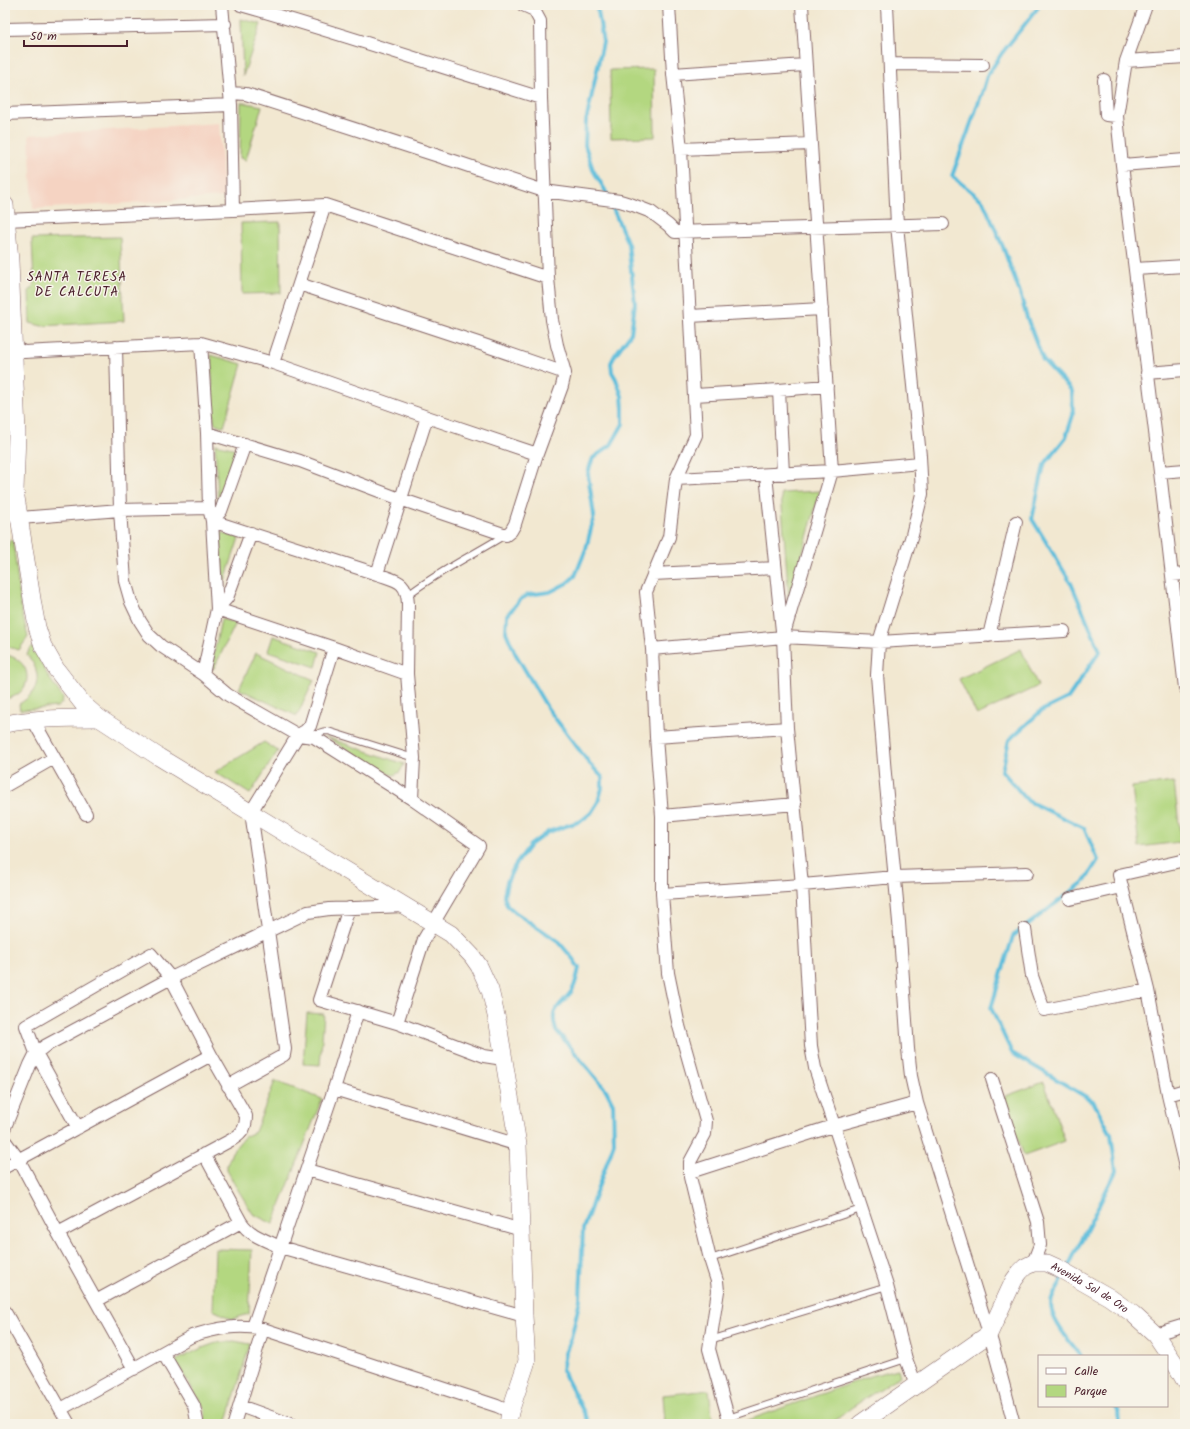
<svg xmlns="http://www.w3.org/2000/svg" width="1190" height="1429" viewBox="0 0 1190 1429" font-family="Kalam,sans-serif">
<style>
.built{fill:#f5d3c2}
.green{fill:#b3d780;stroke:#7e7b56}
.lines{fill:none;stroke-linecap:round;stroke-linejoin:round}
.stream{stroke:#5dbddb;stroke-width:4}
.lane-casing{stroke:#856565;stroke-width:8}
.street-casing{stroke:#856565;stroke-width:14}
.secondary-casing{stroke:#856565;stroke-width:18}
.lane{stroke:#fff;stroke-width:6}
.street{stroke:#fff;stroke-width:12}
.secondary{stroke:#fff;stroke-width:17}
.labels{text-anchor:middle;stroke-width:3;stroke-linejoin:round;paint-order:stroke}
.street-label{font-size:11px;fill:#4a1f2b;stroke:#f7f3e8}
.quarter-label{font-size:13px;letter-spacing:1px;fill:#4a1f2b;stroke:#f7f3e8}
</style>
<rect width="100%" height="100%" fill="#f7f3e8"/>
<filter id="ink" filterUnits="userSpaceOnUse"><feTurbulence type="fractalNoise" baseFrequency=".025" numOctaves="2"/><feDisplacementMap in="SourceGraphic" scale="8" xChannelSelector="R" yChannelSelector="G"/><feConvolveMatrix kernelMatrix="1 2 1 2 8 2 1 2 1" color-interpolation-filters="sRGB"/></filter>
<filter id="wash" filterUnits="userSpaceOnUse"><feTurbulence type="fractalNoise" baseFrequency=".012" numOctaves="4" result="noise"/><feDisplacementMap in="SourceGraphic" scale="16" xChannelSelector="R" yChannelSelector="G"/><feGaussianBlur stdDeviation="0.9" result="paint"/><feColorMatrix in="noise" values="0 0 0 0 0 0 0 0 0 0 0 0 0 0 0 0 0 1.4 0 .05"/><feComposite in="paint" operator="in"/></filter>
<g filter="url(#wash)">
<rect width="100%" height="100%" fill="#f2e8d1"/>
<path class="built" d="M219 123 224 197 33 209 29 135Z"/>
<path class="green" d="M241 19 261 24 243 76Z
M654 69 655 137 611 138 610 70Z
M241 102 262 106 246 160 240 158Z
M280 222 281 293 242 294 241 223Z
M120 237 124 321 42 326 30 323 29 291 34 285 32 239Z
M211 355 242 364 224 427 214 423Z
M215 444 236 449 218 499Z
M820 491 789 602 781 493Z
M220 532 239 538 223 586Z
M10 540H13L21 608 28 637 19 650 5 646V557Z
M221 619 236 623 214 668H211Z
M273 636 320 652 316 667 268 651Z
M33 646 48 676 63 698 62 703 57 707 20 710 19 704C40 692 43 673 27 655L29 650Z
M1021 649 1038 686 977 715 959 679Z
M256 653 314 680 297 716 239 689Z
M7 655C35 662 33 695 5 699V656Z
M326 737 404 764 400 772 394 775 389 774Z
M264 742 278 751 250 794 215 772Z
M1174 782 1181 842 1139 847 1132 787Z
M307 1013 324 1014 320 1065 303 1064Z
M275 1081 322 1099 273 1224 253 1214 235 1185 227 1170V1165L232 1152 244 1137 255 1132Z
M1044 1082 1065 1141 1024 1156 1003 1097Z
M215 1249 252 1250 249 1314 232 1319 213 1310Z
M234 1341 250 1344 226 1424H205V1409L175 1361 202 1348 216 1343Z
M898 1369 900 1376 851 1408 831 1424H741L740 1423 874 1375Z
M709 1390 713 1424H665L663 1395Z"/>
<g class="lines">
<path class="stream" d="M1040 5 1002 53 987 76 982 93 952 176 983 201 1003 247 1020 293 1027 318 1043 360 1072 391 1073 415 1066 437 1044 465 1032 519 1071 583 1100 651 1068 698 1041 711 1009 740 1002 771 1028 801 1084 828 1098 860 1085 881 1013 936 991 1008 1012 1053 1093 1101 1111 1134 1116 1171 1067 1269
M1063 1277C1060 1284 1055 1291 1052 1299 1046 1316 1071 1343 1081 1356
M1115 1406 1118 1411 1119 1424
M590 1424 562 1370 565 1353 571 1338 580 1299 583 1229 614 1143 613 1104 606 1090 556 1030C549 1008 560 1007 571 992 576 985 577 976 579 968L573 959 558 941 516 913 507 905 504 896 507 882 514 867 530 845 548 832 581 821 591 813 598 802 602 788V777L590 764 548 709 515 653 506 632 507 615 521 599 528 595 550 592 567 583 575 576 586 549 594 516 588 474 590 466 593 458 611 445 623 424V408L622 396 616 379 612 372 611 363 615 355 631 333 635 303 628 244 605 190 593 170 585 145 586 122 603 42 598 11 595 5"/>
</g>
</g>
<g filter="url(#ink)">
<g class="lines">
<g class="lane-casing">
<path id="lane" d="M408 595C439 571 471 556 505 535
M314 737C318 732 322 731 328 731L414 758
M710 1259 861 1209
M710 1340 887 1286
M728 1418 906 1359"/>
</g>
<g class="street-casing">
<path id="street" d="M222 5 231 105 233 210
M241 5C342 34 441 67 541 98
M669 5 673 74 681 149 696 435 676 479 669 537 646 592 652 649 656 737 662 816V894L668 973 679 1026 706 1121 705 1134 690 1162V1177L710 1259 717 1281 718 1291 709 1349 730 1424
M802 5 832 471 783 637 787 728 802 885 811 1046 815 1068 887 1286 906 1359 916 1385
M887 5 897 225 920 456 922 494 912 535 879 642 877 675 885 774 899 922 908 1049 911 1076 917 1103 993 1346 1014 1424
M1146 5 1126 61 1119 104 1117 116 1122 165 1160 472 1185 688
M5 29 225 24
M1126 61 1185 57
M890 64 983 65
M673 74 805 65
M1104 80 1106 115 1117 116
M230 93 246 94 457 162 544 191 620 201 633 205 651 212 668 225 675 232 943 224
M5 114 231 105
M681 149 811 144
M1122 165 1185 160
M6 220 233 210 325 205 548 278
M1135 269 1185 266
M299 284 478 343 565 373
M690 316 822 309
M201 343 207 433 209 508 212 521 217 609 203 674
M8 346H12L24 352 201 343 273 363 427 417 537 454
M116 347 120 510 125 581 131 602 140 621 149 635 161 646 203 674 228 695 298 735 314 737 412 799 479 846 424 939 397 1023
M273 363 325 205
M1147 373 1185 370
M779 390 783 474
M695 395 779 390 827 386
M207 433 300 461 400 499 506 535 511 531 515 524 537 454 562 386 565 373 557 345 552 320 548 278 541 98 540 21 534 10 523 5
M245 444 221 511 212 521 377 574C396 581 407 580 408 604L407 674 414 758 412 799
M1160 472 1185 470
M766 475 782 631
M676 479 832 471 920 463
M20 518 120 510 209 508
M251 533 227 598 217 609 334 648 407 674
M377 574 427 417
M653 574 775 568
M1172 575 1185 574
M989 636 1016 522
M652 649 783 637 879 642 1064 631
M33 720 86 814
M656 737 787 728
M5 786 54 758
M662 816 795 804
M1185 860 1119 875 1148 990 1168 1095 1185 1167
M662 894 802 885 895 877 1027 873
M1070 899 1122 887
M349 908 319 1000 397 1023 484 1056 503 1059
M1025 929 1032 976 1044 1010 1148 990
M992 1079 1038 1222 1040 1245 1033 1263
M228 1086 284 1055 285 1049 251 812 298 735 305 731 310 726 334 648
M334 1089 518 1145
M1168 1095 1185 1090
M5 1127 30 1065 36 1053 45 1046 171 978 308 912 329 909 405 906
M5 1141 19 1160 58 1233 134 1369
M204 1154 241 1222C250 1236 266 1240 280 1247L524 1316
M5 1167 211 1055
M307 1170 522 1230
M690 1172 833 1126 917 1103
M58 1233 233 1139C243 1133 246 1127 246 1116L211 1055 171 978 151 954 26 1026 36 1053 78 1128
M96 1301 241 1222
M5 1312 69 1424
M253 1327 334 1089 358 1011
M1155 1334 1185 1325
M163 1353 194 1406 197 1421 196 1424
M240 1406 290 1424
M61 1409 192 1336C216 1328 238 1324 263 1329L497 1406 510 1412
M234 1424 263 1329"/>
</g>
<g class="secondary-casing">
<g id="secondary">
<path d="M5 205 10 261 17 433 15 491 5 514"/>
<path d="M15 491 33 605 37 627 43 646 56 669 83 704 99 718 159 757 451 934 472 956 479 966 490 990 498 1024 518 1145 524 1316 527 1361 510 1412 508 1424"/>
<path d="M5 724C36 718 67 718 99 718"/>
<path id="s1" d="M860 1424 989 1334 1014 1280 1020 1272 1025 1267 1033 1263H1047L1058 1268 1109 1297 1133 1314 1155 1334 1176 1365 1185 1381"/>
</g>
</g>
<use href="#lane" class="lane"/>
<use href="#street" class="street"/>
<use href="#secondary" class="secondary"/>
</g>
</g>
<g class="labels">
<g class="street-label">
<text dy="4" stroke="none"><textPath href="#s1" startOffset="306">Avenida Sol de Oro</textPath></text>
</g>
<g class="quarter-label">
<text x="77" y="281">SANTA TERESA<tspan x="77" dy="15">DE CALCUTA</tspan></text>
</g>
</g>
<rect width="1190" height="1429" fill="none" stroke="#f7f3e8" stroke-width="20"/>
<rect x="1038" y="1355" width="130" height="52" fill="#f7f3e8" stroke="#b29e9c"/>
<rect x="1046" y="1368" width="20" height="6" fill="#ffffff" stroke="#b29e9c"/>
<text x="1074" y="1375" font-size="12" fill="#4a1f2b">Calle</text>
<rect x="1046" y="1385" width="20" height="12" fill="#b3d780" stroke="#b29e9c"/>
<text x="1074" y="1395" font-size="12" fill="#4a1f2b">Parque</text>
<path d="M24 40v6h103v-6" fill="none" stroke="#4a1f2b" stroke-width="2"/>
<text x="30" y="40" font-size="12" fill="#4a1f2b" stroke="#f7f3e8" stroke-width="3" paint-order="stroke">50 m</text>
</svg>
